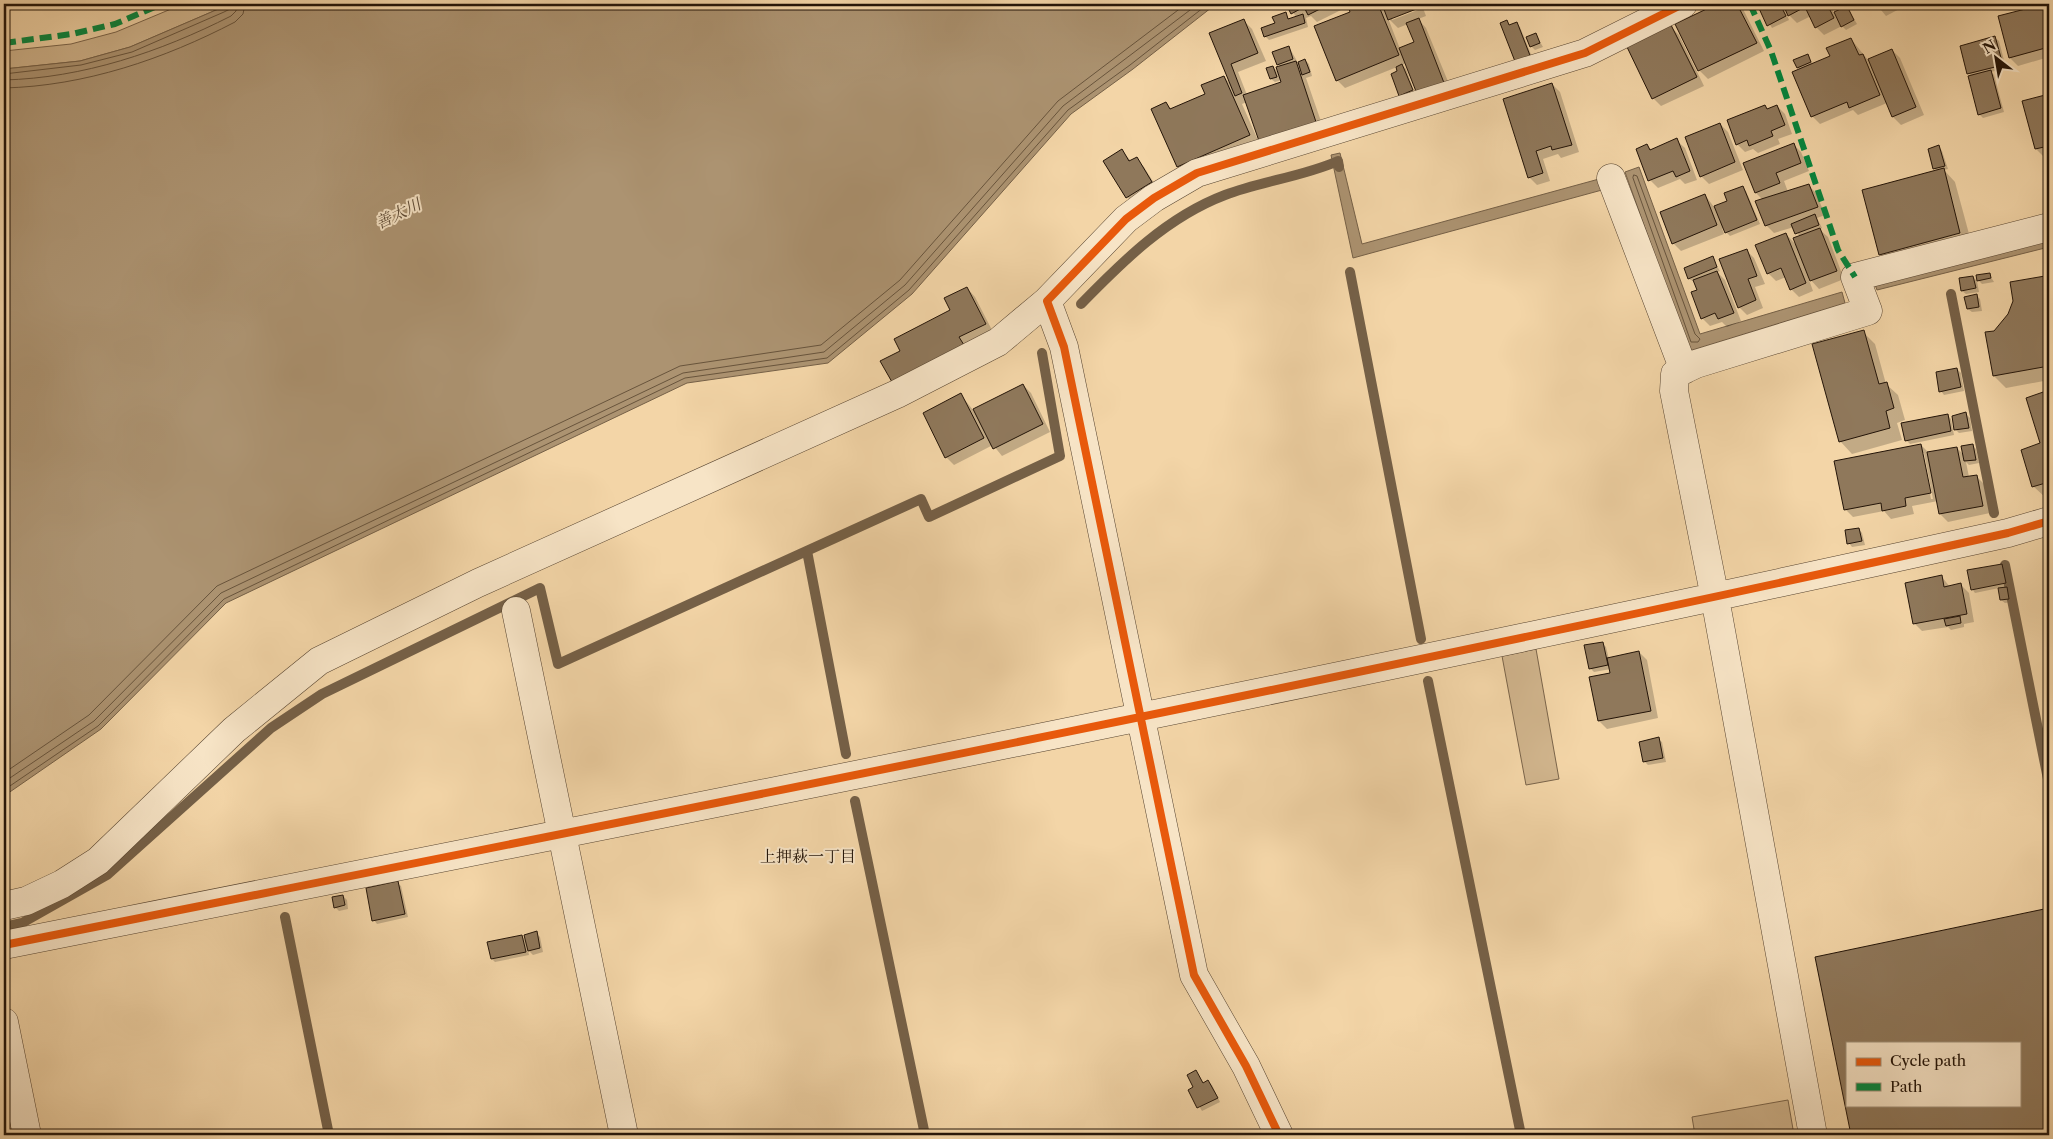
<svg xmlns="http://www.w3.org/2000/svg" width="2053" height="1139" viewBox="0 0 2053 1139" font-family="'Libre Caslon Text','Noto Serif JP',serif">
<style>
.green{fill:#d0b48c;stroke:#7a644a}
.water{fill:#ac9371;stroke:#756047}
.shadow{fill:#0003;fill-rule:evenodd}
.lines{fill:none;stroke-linecap:round;stroke-linejoin:round}
.shore{stroke:#68543c;stroke-width:1}
.stream{stroke:#756047;stroke-width:10}
.building{fill:#8f785b;stroke:#231408;fill-rule:evenodd}
.minor-casing{stroke:#574430;stroke-width:29}
.minor{stroke:#f7e4c6;stroke-width:28}
.quiet{stroke:#00873e;stroke-width:6;stroke-dasharray:12 6;stroke-linecap:butt}
.cycleway-casing{stroke:#f7e4c6;stroke-width:11}
.cycleway{stroke:#e8590c;stroke-width:8}
.labels{text-anchor:middle;stroke-width:4;stroke-linejoin:round;paint-order:stroke}
.water-label{font-size:16px;font-style:italic;fill:#5a4732;stroke:#f7e4c6}
.neighbourhood-label{font-size:16px;fill:#231408;stroke:#f7e4c6}
</style>
<rect width="100%" height="100%" fill="#f3d5a7"/>
<filter id="stains"><feTurbulence type="fractalNoise" baseFrequency=".004" numOctaves="4"/><feColorMatrix values="0 0 0 0 .2 0 0 0 0 .09 0 0 0 0 .02 0 0 0 .5 -.17"/></filter>
<radialGradient id="worn" r=".72"><stop offset=".6" stop-color="#630" stop-opacity="0"/><stop offset="1" stop-color="#630" stop-opacity=".3"/></radialGradient>
<path class="green" d="M183 4H230L130 47 80 61 4 69V51L71 44 116 32Z
M1536 649 1559 779 1526 785 1502 656Z
M1788 1100 1794 1135H1695L1692 1117Z"/>
<path class="water" d="M230 4H1216L1133 69 1071 114 912 294 828 363 687 383 226 603 101 729 4 796V69L80 61 130 47Z
M1340 153 1362 244 1599 179 1602 190 1353 258 1331 155Z
M1639 167 1700 334 1842 292 1845 303 1689 351 1625 172Z
M2049 236V247L1877 290 1874 282Z"/>
<path class="shadow" d="M1288 4H1382L1384 7 1383 4H1421L1422 5 1392 18V20L1423 8 1426 16 1418 19 1426 28 1454 96 1406 63 1402 65 1406 69 1415 94 1404 99 1400 95 1397 67 1345 88 1337 80 1352 12 1349 6 1317 22 1311 16 1306 18 1308 27 1269 40 1265 36 1285 14 1290 20 1296 17ZM1388 18 1398 28 1408 24 1416 43 1400 49Z
M1643 4H1676L1652 15Z
M1720 4 1741 5 1764 51 1708 79 1700 71 1677 24Z
M1758 4H1830L1834 13 1847 7 1857 24 1846 30 1842 26 1824 35 1816 27 1811 16 1797 23 1785 11 1789 20 1772 28Z
M1876 4H1909L1886 16Z
M2045 5 2049 10V57L2018 66 2010 58Z
M1244 21 1252 29 1266 61 1238 72 1247 95 1283 83 1282 80 1275 82 1271 79 1273 67 1280 74 1281 67 1278 64 1289 47 1301 68 1305 60 1309 64 1312 76 1306 78 1324 130 1247 102 1242 104 1261 147 1190 178 1178 166 1166 103 1172 110 1207 95 1224 77 1232 85 1211 34Z
M1507 21 1510 25 1517 24 1520 27 1534 62 1517 63Z
M1671 27 1679 35 1704 86 1661 106 1653 98 1628 48Z
M1536 35 1543 47 1535 50 1531 46Z
M1995 38 1999 41 2006 68 1991 72 1994 75 2004 112 1983 118 1979 114 1972 76 1968 73Z
M1851 39 1868 60 1892 50 1900 58 1924 115 1901 125 1893 117 1887 103 1858 115 1853 110 1820 124 1812 116 1798 67 1807 55 1813 64 1831 57Z
M1552 84 1560 92 1579 152 1561 158 1558 154 1543 159 1550 181 1537 185 1529 177Z
M2049 95V155L2044 157 2036 149 2024 101Z
M1777 106 1785 114 1792 134 1778 139 1780 144 1758 153 1753 149 1745 152 1737 144 1768 110Z
M1720 124 1728 132 1743 170 1709 184 1701 176Z
M1676 140 1685 148 1697 180 1685 184 1680 179 1658 188 1650 180 1647 146 1652 150Z
M1793 144 1801 152 1809 171 1784 181 1788 192 1808 185 1816 193 1825 215 1817 218 1822 228 1819 229 1828 237 1844 279 1819 289 1808 277 1813 291 1799 297 1791 289 1786 277 1776 281 1768 273 1786 234 1797 246 1800 237 1794 227 1774 233 1766 225 1763 200 1756 193 1745 164Z
M1939 147 1942 151 1948 169 1944 170 1955 182 1972 245 1892 266 1880 254 1937 171 1934 168Z
M1122 151 1132 162 1136 159 1144 167 1159 191 1135 205 1127 197Z
M1742 187 1746 191 1760 224 1730 236 1722 228 1724 234 1681 251 1673 243 1705 195 1714 207 1729 201Z
M1746 250 1754 258 1765 284 1755 287 1763 308 1747 315 1739 307Z
M1712 258 1720 271 1717 272 1725 280 1741 321 1727 327 1722 322 1710 326 1702 318 1692 293 1698 291 1695 282 1689 279 1685 268Z
M1989 274 1994 282 1982 284 1978 280Z
M1973 277 1977 281 1979 292 1966 294 1962 291Z
M2045 277 2049 282V380L2006 388 1994 376V332Z
M967 288 975 297 993 332 966 345 902 351 952 311Z
M1977 296 1980 299 1982 311 1972 312 1968 309Z
M1863 332 1875 344 1886 384 1898 395 1905 420 1897 423 1902 440 1852 454 1840 441Z
M1957 369 1961 373 1964 391 1944 395 1941 391Z
M1023 385 1031 393 1050 432 1002 456 993 445 954 465 946 457 961 395 973 410Z
M2049 391V497L2046 498 2033 486 2041 444 2027 398Z
M1966 414 1970 418 1972 431 1959 433 1956 430Z
M1947 415 1951 419 1954 435 1910 444 1906 440Z
M1921 445 1929 453 1957 448 1964 455 1973 446 1976 449 1979 463 1969 465 1966 462 1969 477 1976 476 1984 484 1990 513 1948 522 1940 514 1938 501 1912 506 1914 514 1891 519 1884 511 1853 517 1845 509ZM1922 453H1924L1933 499H1931Z
M1859 529 1862 533 1865 545 1852 547 1849 543Z
M2002 566 2006 569 2009 586 2006 587 2010 592 2012 602 2005 603 2001 600 1999 588 1975 593 1972 589Z
M1942 577 1950 587 1961 585 1969 593 1974 622 1964 624V627L1951 630 1948 627 1922 631 1914 623Z
M1602 643 1606 647 1609 659 1639 652 1647 660 1658 718 1607 729 1599 721 1612 674 1611 669 1594 672 1590 668Z
M1658 739 1662 742 1666 762 1648 765 1644 761Z
M397 883 401 886 408 917 377 924 374 920Z
M343 896 347 900 348 909 339 911 335 907Z
M2049 909V1135H1852L1816 958ZM1847 1043H2019V1105H1847Z
M536 933 540 937 543 952 533 955 528 950 529 955 495 962 492 959 522 936 526 941Z
M1196 1072 1204 1084 1208 1081 1212 1085 1220 1102 1202 1111 1190 1091 1195 1088Z"/>
<g class="lines">
<path class="shore" d="M4 74 81 65 132 52 224 12 230 9 231 4
M4 80C83 78 160 52 231 16L236 11 237 4
M4 88C85 86 164 59 235 22L243 14 245 4
M1634 175 1637 176 1695 334 1700 339 1698 342H1691L1633 178Z
M4 773 89 715 217 586 680 366 821 345 900 280 1058 101 1186 4
M4 782 94 721 221 593 683 373 824 352 905 285 1063 106 1198 4
M4 790 98 726 224 599 685 378 827 358 909 290 1068 110 1130 65 1208 4"/>
<path class="stream" d="M1350 272 1421 639
M1951 294 1994 513
M1081 304C1123 261 1167 217 1225 195 1261 181 1302 177 1338 161L1339 167
M807 551 846 754
M2005 565 2049 784
M1428 681 1521 1135
M855 801 925 1135
M285 917 329 1135
M4 927 22 923 107 875 271 728 322 694 540 588 558 664 921 499 929 517 1060 456 1042 353"/>
</g>
<path class="building" d="M1286 4H1330L1308 15 1304 7 1291 14Z
M1354 4H1378L1399 55 1336 81 1314 26 1350 12 1348 6Z
M1382 4H1418L1419 8 1388 20Z
M1717 4H1737L1757 43 1698 71 1675 24Z
M1757 4H1780L1786 16 1767 26Z
M1783 4H1827L1834 18 1815 28 1805 7 1788 16Z
M2045 4 2049 19V47L2009 58 1998 16Z
M1847 6 1854 20 1841 27 1834 12Z
M1286 12 1288 19 1303 14 1305 23 1264 37 1261 28 1275 23 1272 17Z
M1419 18 1446 88 1419 99 1399 48 1414 42 1406 23Z
M1244 19 1258 53 1231 64 1242 93 1235 96 1209 33Z
M1507 20 1509 25 1517 22 1531 58 1516 64 1500 23Z
M1671 25 1697 77 1652 99 1627 47Z
M1536 33 1540 43 1530 47 1526 37Z
M1995 36 2003 65 1967 74 1960 46Z
M1851 38 1859 55 1863 54 1880 95 1849 108 1847 102 1811 117 1792 72 1830 56 1826 48Z
M1289 46 1293 59 1277 65 1272 52Z
M1892 49 1916 107 1892 117 1868 59Z
M1808 54 1811 62 1797 68 1793 60Z
M1305 59 1310 72 1302 75 1298 62Z
M1296 61 1316 122 1259 141 1243 95 1281 82 1276 67Z
M1402 64 1413 90 1399 96 1391 74 1397 71 1396 67Z
M1273 66 1277 77 1270 79 1266 68Z
M1991 70 2001 108 1978 115 1968 76Z
M1224 76 1250 135 1177 167 1151 109 1166 102 1170 109 1205 94 1201 85Z
M1552 83 1572 145 1552 150 1551 146 1536 151 1543 173 1528 178 1503 99Z
M2049 94V146L2035 149 2022 101Z
M1765 105 1767 109 1777 105 1785 125 1771 131 1773 136 1749 146 1747 140 1736 145 1727 120Z
M1720 123 1735 162 1700 177 1685 137Z
M1677 138 1690 171 1676 177 1673 171 1648 181 1636 149 1647 144 1650 150Z
M1794 143 1801 163 1776 173 1780 183 1755 193 1743 163Z
M1939 145 1945 166 1933 169 1928 149Z
M1122 149 1129 161 1137 157 1152 182 1126 198 1103 161Z
M1944 168 1960 233 1879 255 1862 190Z
M1809 184 1818 207 1765 226 1755 201Z
M1743 186 1757 220 1725 233 1714 206 1727 201 1724 193Z
M1705 194 1717 225 1672 244 1660 212Z
M1815 214 1819 225 1795 234 1791 224Z
M1820 228 1837 271 1810 281 1793 238Z
M1786 233 1806 283 1790 290 1781 268 1767 274 1755 245Z
M1747 249 1757 276 1748 279 1756 300 1738 308 1719 259Z
M1713 256 1717 267 1688 279 1684 268Z
M1717 271 1734 313 1718 319 1715 313 1701 319 1691 292 1697 290 1693 280Z
M1990 273 1991 278 1977 281 1976 275Z
M1973 276 1976 288 1961 291 1959 278Z
M2045 276 2049 301V366L1993 376 1985 332 1994 331 2008 314 2013 301 2010 282Z
M967 287 986 324 959 337 964 345 892 382 880 361 900 351 894 339 950 310 944 298Z
M1977 294 1979 307 1967 309 1964 297Z
M1864 330 1879 384 1887 382 1894 408 1886 411 1890 428 1839 442 1812 344Z
M1957 368 1961 387 1939 392 1936 372Z
M1023 384 1043 424 993 449 973 409Z
M2049 390V482L2032 487 2021 450 2040 443 2026 398Z
M961 393 984 438 945 458 923 413Z
M1966 412 1969 428 1954 430 1952 416Z
M1948 414 1951 431 1905 441 1901 423Z
M1921 444 1931 493 1905 498 1906 506 1882 511 1881 503 1844 510 1834 461Z
M1973 444 1976 460 1964 461 1961 446Z
M1957 447 1963 477 1977 475 1983 506 1939 514 1927 452Z
M1859 528 1862 541 1847 544 1845 530Z
M2002 564 2006 583 1971 590 1967 570Z
M1942 575 1944 587 1961 583 1967 614 1913 624 1905 583Z
M2007 587 2009 599 2000 600 1998 588Z
M1960 616 1961 623 1946 626 1944 619Z
M1603 642 1608 665 1589 669 1584 645Z
M1639 651 1651 711 1598 721 1589 677 1610 673 1607 658Z
M1659 737 1663 758 1643 762 1639 742Z
M398 881 405 914 372 921 366 888Z
M343 895 345 905 334 908 332 897Z
M2049 908V1134L1851 1135 1815 957ZM1847 1043H2019V1105H1847Z
M537 931 540 948 528 951 524 935Z
M522 935 526 952 491 959 487 942Z
M1196 1070 1203 1083 1208 1080 1218 1098 1197 1108 1188 1090 1193 1087 1187 1075Z"/>
<g class="lines">
<g class="minor-casing">
<path id="minor" d="M1611 178 1684 370
M516 611 624 1135
M4 906 26 901 62 884 98 861 234 730 319 661 478 583 897 394 998 342 1047 301
M4 945C673 812 1342 680 2008 533L2049 521
M4 1022 27 1135
M1279 1135 1246 1066 1194 975 1064 347 1047 301 1126 219 1154 198 1197 173 1585 53 1683 4
M1813 1135 1715 598 1674 391 1675 374 1696 364 1868 311 1855 277 2049 227"/>
</g>
<use href="#minor" class="minor"/>
<path class="quiet" d="M1750 4 1771 51 1838 250 1855 277
M4 43 72 34 115 24 162 4"/>
<g class="cycleway-casing">
<path id="cycleway" d="M4 945C673 812 1342 680 2008 533L2049 521
M1279 1135 1246 1066 1194 975 1064 347 1047 301 1126 219 1154 198 1197 173 1585 53 1683 4"/>
</g>
<use href="#cycleway" class="cycleway"/>
</g>
<g class="labels">
<g class="water-label">
<text transform="translate(398 213) rotate(-26)" y="6">善太川</text>
</g>
<g class="neighbourhood-label">
<text x="808" y="862">上押萩一丁目</text>
</g>
</g>
<rect width="2053" height="1139" fill="none" stroke="#f3d5a7" stroke-width="20"/>
<rect x="5" y="5" width="2043" height="1129" fill="none" stroke="#231408" stroke-width="2.5"/>
<rect x="10" y="10" width="2033" height="1119" fill="none" stroke="#231408"/>
<rect x="1846" y="1042" width="175" height="65" fill="#f7e4c6" stroke="#a2917a"/>
<rect x="1856" y="1058" width="25" height="8" fill="#e8590c" stroke="#a2917a"/>
<text x="1890" y="1066" font-size="15" fill="#231408">Cycle path</text>
<rect x="1856" y="1083" width="25" height="8" fill="#00873e" stroke="#a2917a"/>
<text x="1890" y="1092" font-size="15" fill="#231408">Path</text>
<g transform="translate(1996 58) rotate(329)" stroke="#f7e4c6" stroke-width="4" paint-order="stroke">
<path d="M0-4L9 19L0 12L-9 19Z" fill="#231408"/>
<text y="-8" font-size="14" font-weight="bold" text-anchor="middle" fill="#231408">N</text>
</g>
<rect width="100%" height="100%" filter="url(#stains)"/>
<rect width="100%" height="100%" fill="url(#worn)"/>
</svg>
